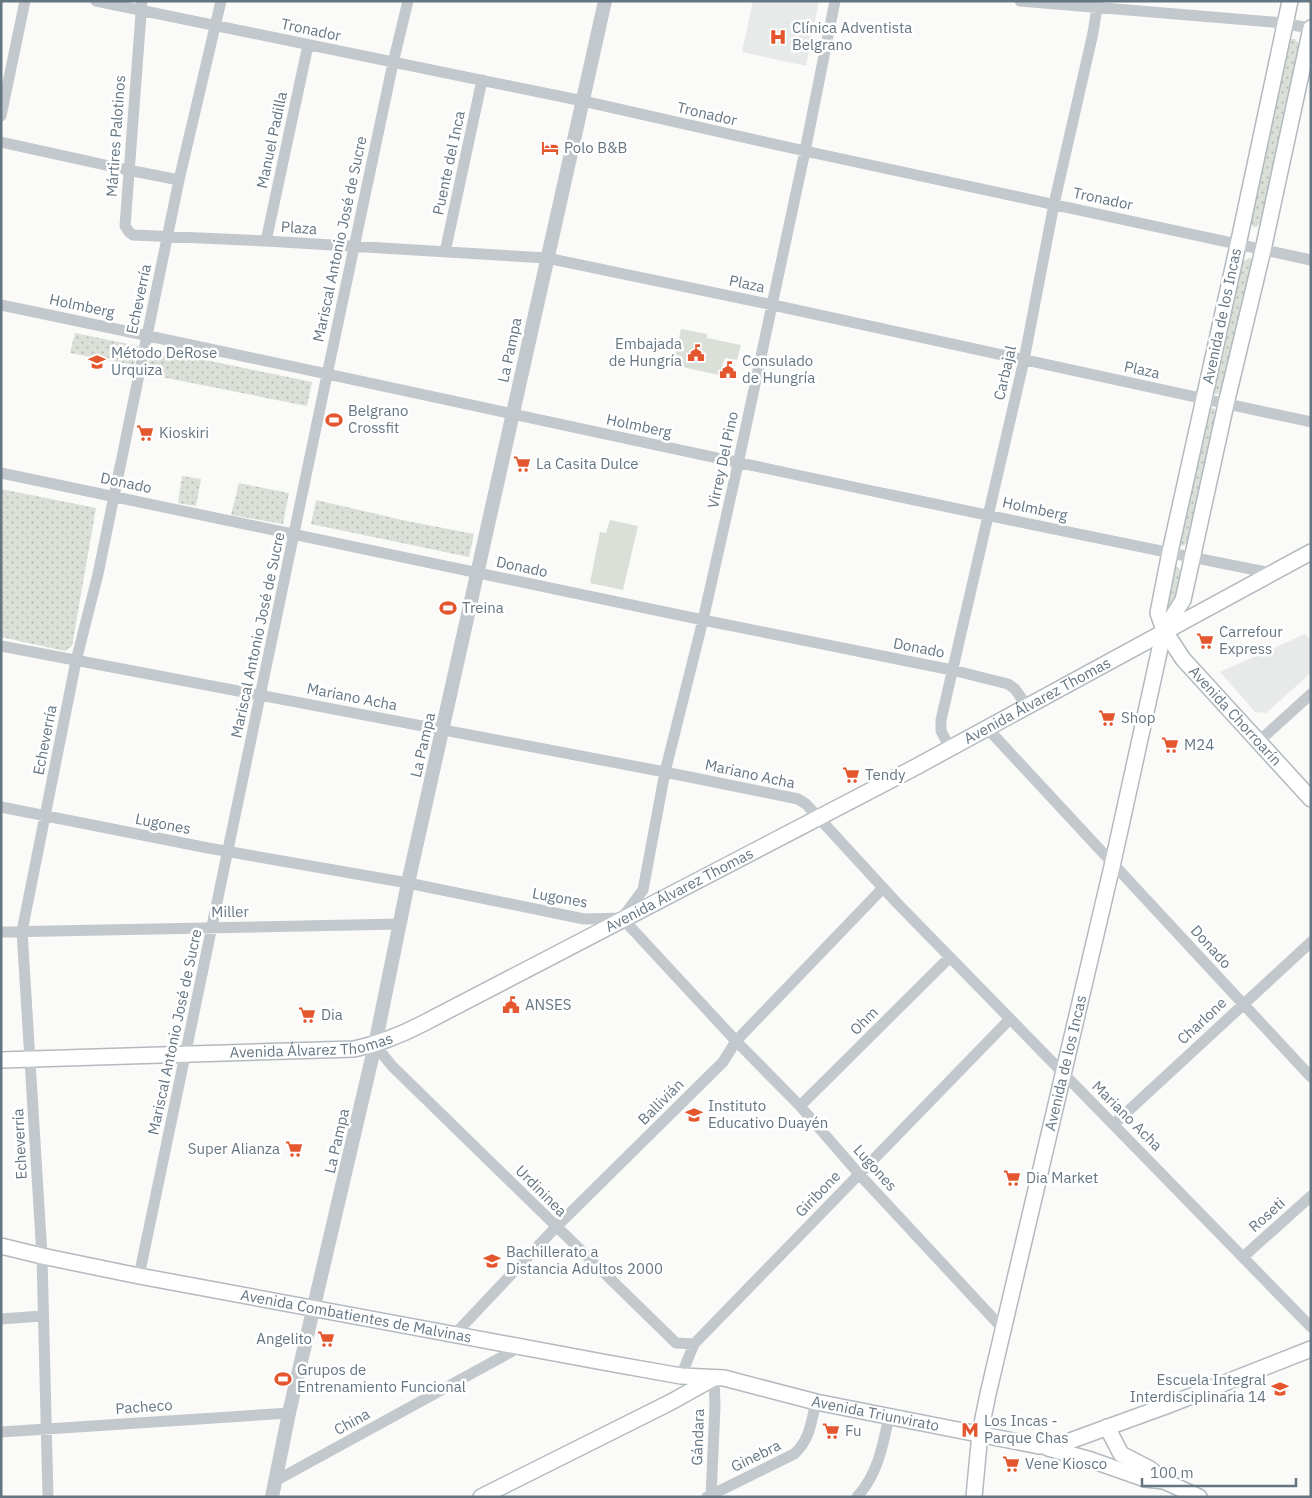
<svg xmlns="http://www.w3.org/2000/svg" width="1312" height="1498" viewBox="0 0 1312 1498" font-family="'IBM Plex Sans',sans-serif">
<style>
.built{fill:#e8e9e9}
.green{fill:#dadfd7}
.park{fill:url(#park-dots)}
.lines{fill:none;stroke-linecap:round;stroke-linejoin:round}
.secondary-casing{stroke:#b3babf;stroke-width:18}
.minor{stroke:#c3c8cc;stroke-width:11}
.tertiary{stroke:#c3c8cc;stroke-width:14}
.secondary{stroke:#fff;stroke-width:15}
.labels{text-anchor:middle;stroke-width:5;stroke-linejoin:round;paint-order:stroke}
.poi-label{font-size:15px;fill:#657683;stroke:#fff;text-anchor:start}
.street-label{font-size:15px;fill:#657683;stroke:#fff}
</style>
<defs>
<pattern id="park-dots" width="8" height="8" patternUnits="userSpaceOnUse" patternTransform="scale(1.25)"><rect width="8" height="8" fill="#dadfd7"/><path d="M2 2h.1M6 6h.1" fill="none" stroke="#b4b9b4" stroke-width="1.8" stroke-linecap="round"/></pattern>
</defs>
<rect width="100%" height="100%" fill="#fafaf8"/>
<path class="built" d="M753 1H819L806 66 742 52Z
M1305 634 1311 640V673L1266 713 1255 712 1220 672Z"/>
<path class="green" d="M681 329 707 334V338L741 345 737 360 725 358 719 375 673 365Z
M610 520 638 526 623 590 590 583 600 532 606 533Z"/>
<path class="park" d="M1289 39H1295L1300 45 1261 223 1256 227 1252 226 1251 222Z
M1250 258 1254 262 1222 389 1218 394H1215L1211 387 1243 261Z
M75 333 138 346 134 365 70 353Z
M152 349 312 382 307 406 146 374Z
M1211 407 1215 409 1217 412 1188 543 1182 546 1179 545 1207 409Z
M182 476 201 479 196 506 178 503Z
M239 483 289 493 283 524 231 515Z
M1 489 96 508 72 646 65 651 1 637Z
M316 500 407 521 474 534 469 557 311 524Z
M1177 567 1182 571 1175 608 1171 611 1165 609 1174 568Z"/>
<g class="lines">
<g class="secondary-casing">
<g id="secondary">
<path id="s1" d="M1290 1 1238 245 1170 552 1158 613 1164 630 1183 659 1311 799"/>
<path id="s2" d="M1 1060 354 1049C379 1044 401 1035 424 1023L912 769 1311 552"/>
<path id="s3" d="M1 1246 42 1256 139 1276 608 1363 681 1376 724 1378 816 1402 1039 1446 1055 1445 1067 1442 1166 1406 1311 1349"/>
<path d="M1107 1427 1121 1454 1150 1469 1164 1481 1199 1497"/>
<path d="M1048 1448 1091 1460 1145 1479 1164 1481"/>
<path d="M481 1497 671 1402 714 1378"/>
<path id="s4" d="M974 1497 980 1433 988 1394 1113 862 1164 630 1183 600 1226 404 1263 250 1311 28"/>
</g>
</g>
<path class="minor" d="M96 1 583 101 805 151 1311 260
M142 1 125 226 129 232 133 235 266 241 547 258 773 305 1311 422
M1020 1 1273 22 1311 28
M1 116 25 1
M1 142 128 170 179 180
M266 241 308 45
M445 252 482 80
M1 305C425 393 847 489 1271 573
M1 473 703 620 952 670 1008 684 1015 689 1027 706
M1 646 665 772 798 799 806 804 897 903 1311 1327
M987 728 1311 1077
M1258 742 1311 694
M950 748 941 731V720L1024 360 1054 204 1093 33 1098 1
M1 807 208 848 408 883 584 919 622 918 736 1041 800 1106 859 1174 1004 1330
M622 918 643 890 665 772 703 620 738 464 805 151 835 1
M1 932 400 924
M375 1045 392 1066 676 1343 694 1344
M800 1106 950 957
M1114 1124 1311 942
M1243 1257 1311 1196
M139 1276 327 375 393 63 408 1
M1 1319 42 1316
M455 1334 556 1227 723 1062 736 1041 883 888
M681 1376 694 1344 1010 1019
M1 1432 289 1413
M277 1480 520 1347
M48 1497 42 1256 22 931 76 661 98 574 179 180 221 1
M707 1497 794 1454C810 1440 811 1422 816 1402
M711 1497 715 1406 714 1378
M857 1497C878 1474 883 1445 889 1416"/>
<path class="tertiary" d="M272 1497 289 1413 375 1045 408 883 605 1"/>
<use href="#secondary" class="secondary"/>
</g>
<defs>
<g id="hospital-bare" transform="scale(1.35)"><path d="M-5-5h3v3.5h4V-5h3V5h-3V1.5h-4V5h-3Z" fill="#e4572e" stroke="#fff" stroke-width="2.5" paint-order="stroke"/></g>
<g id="hotel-bare" transform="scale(1.35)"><path d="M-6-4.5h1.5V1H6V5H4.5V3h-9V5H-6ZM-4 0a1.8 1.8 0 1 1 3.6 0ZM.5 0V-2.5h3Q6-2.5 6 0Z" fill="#e4572e" stroke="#fff" stroke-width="2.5" paint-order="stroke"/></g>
<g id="civic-bare" transform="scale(1.35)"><path d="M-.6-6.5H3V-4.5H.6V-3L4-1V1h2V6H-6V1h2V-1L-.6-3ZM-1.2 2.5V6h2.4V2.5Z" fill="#e4572e" stroke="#fff" stroke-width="2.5" paint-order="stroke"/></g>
<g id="university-bare" transform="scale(1.35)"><path d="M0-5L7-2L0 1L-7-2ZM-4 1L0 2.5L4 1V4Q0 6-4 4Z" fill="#e4572e" stroke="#fff" stroke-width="2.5" paint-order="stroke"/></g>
<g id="stadium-bare" transform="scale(1.35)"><path d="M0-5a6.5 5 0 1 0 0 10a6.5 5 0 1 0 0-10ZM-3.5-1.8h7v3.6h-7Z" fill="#e4572e" stroke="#fff" stroke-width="2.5" paint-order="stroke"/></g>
<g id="supermarket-bare" transform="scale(1.35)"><path d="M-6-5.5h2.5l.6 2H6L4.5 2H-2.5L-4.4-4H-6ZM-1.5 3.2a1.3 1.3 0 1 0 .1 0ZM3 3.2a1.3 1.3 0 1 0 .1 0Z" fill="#e4572e" stroke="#fff" stroke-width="2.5" paint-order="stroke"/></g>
<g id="school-bare" transform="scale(1.35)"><path d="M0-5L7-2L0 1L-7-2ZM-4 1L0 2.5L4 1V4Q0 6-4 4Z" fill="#e4572e" stroke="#fff" stroke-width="2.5" paint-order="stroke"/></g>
<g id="metro-bare" transform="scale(1.35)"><path d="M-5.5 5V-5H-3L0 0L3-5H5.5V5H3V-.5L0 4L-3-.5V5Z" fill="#e4572e" stroke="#fff" stroke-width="2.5" paint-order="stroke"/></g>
</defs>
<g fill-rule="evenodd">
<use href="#hospital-bare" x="778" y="37"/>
<use href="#hotel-bare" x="550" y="148"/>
<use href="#civic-bare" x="696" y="353"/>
<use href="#university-bare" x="97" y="362"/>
<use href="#civic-bare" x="728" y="370"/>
<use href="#stadium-bare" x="334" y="420"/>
<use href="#supermarket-bare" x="145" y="433"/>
<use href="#supermarket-bare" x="522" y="464"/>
<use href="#stadium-bare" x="448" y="608"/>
<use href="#supermarket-bare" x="1205" y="641"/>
<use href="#supermarket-bare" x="1107" y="718"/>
<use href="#supermarket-bare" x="1170" y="745"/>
<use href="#supermarket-bare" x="851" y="775"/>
<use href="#civic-bare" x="511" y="1005"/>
<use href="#supermarket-bare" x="307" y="1015"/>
<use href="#school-bare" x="694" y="1115"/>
<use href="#supermarket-bare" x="294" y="1149"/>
<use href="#supermarket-bare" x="1012" y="1178"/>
<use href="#school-bare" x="492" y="1261"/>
<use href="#supermarket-bare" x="326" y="1339"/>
<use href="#stadium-bare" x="283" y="1379"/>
<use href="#school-bare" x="1280" y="1389"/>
<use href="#metro-bare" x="970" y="1430"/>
<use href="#supermarket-bare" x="831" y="1431"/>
<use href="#supermarket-bare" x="1011" y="1464"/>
</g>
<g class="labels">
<g class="poi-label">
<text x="792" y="33">Clínica Adventista<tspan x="792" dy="17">Belgrano</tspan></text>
<text x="564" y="153">Polo B&amp;B</text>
<text x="682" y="349" text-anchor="end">Embajada<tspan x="682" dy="17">de Hungría</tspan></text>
<text x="111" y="358">Método DeRose<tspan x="111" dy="17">Urquiza</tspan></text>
<text x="742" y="366">Consulado<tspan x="742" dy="17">de Hungría</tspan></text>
<text x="348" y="416">Belgrano<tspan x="348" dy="17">Crossfit</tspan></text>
<text x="159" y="438">Kioskiri</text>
<text x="536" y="469">La Casita Dulce</text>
<text x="462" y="613">Treina</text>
<text x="1219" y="637">Carrefour<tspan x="1219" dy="17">Express</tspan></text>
<text x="1121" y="723">Shop</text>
<text x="1184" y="750">M24</text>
<text x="865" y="780">Tendy</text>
<text x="525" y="1010">ANSES</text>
<text x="321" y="1020">Dia</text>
<text x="708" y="1111">Instituto<tspan x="708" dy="17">Educativo Duayén</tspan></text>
<text x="280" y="1154" text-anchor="end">Super Alianza</text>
<text x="1026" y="1183">Dia Market</text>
<text x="506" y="1257">Bachillerato a<tspan x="506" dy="17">Distancia Adultos 2000</tspan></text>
<text x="312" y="1344" text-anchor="end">Angelito</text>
<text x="297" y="1375">Grupos de<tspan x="297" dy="17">Entrenamiento Funcional</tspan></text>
<text x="1266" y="1385" text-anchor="end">Escuela Integral<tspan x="1266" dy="17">Interdisciplinaria 14</tspan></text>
<text x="984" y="1426">Los Incas -<tspan x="984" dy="17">Parque Chas</tspan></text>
<text x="845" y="1436">Fu</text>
<text x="1025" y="1469">Vene Kiosco</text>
</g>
<g class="street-label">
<text transform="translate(311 30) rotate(12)" y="5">Tronador</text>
<text transform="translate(707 114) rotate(13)" y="5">Tronador</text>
<text transform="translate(116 136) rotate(-86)" y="5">Mártires Palotinos</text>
<text transform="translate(272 140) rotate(-78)" y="5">Manuel Padilla</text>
<text transform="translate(449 163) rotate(-78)" y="5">Puente del Inca</text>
<text transform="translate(1103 199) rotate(12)" y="5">Tronador</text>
<text transform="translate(299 228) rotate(4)" y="5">Plaza</text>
<text transform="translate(340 239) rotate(-78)" y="5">Mariscal Antonio José de Sucre</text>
<text transform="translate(747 284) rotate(12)" y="5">Plaza</text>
<text transform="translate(139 299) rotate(-78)" y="5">Echeverría</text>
<text transform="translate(82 306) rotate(12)" y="5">Holmberg</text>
<text transform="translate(1222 316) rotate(-78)" y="5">Avenida de los Incas</text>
<text transform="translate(510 350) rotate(-78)" y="5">La Pampa</text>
<text transform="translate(1142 370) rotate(12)" y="5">Plaza</text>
<text transform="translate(1005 373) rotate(-77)" y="5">Carbajal</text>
<text transform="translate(639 426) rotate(12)" y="5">Holmberg</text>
<text transform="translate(723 460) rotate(-78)" y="5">Virrey Del Pino</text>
<text transform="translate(126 483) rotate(12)" y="5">Donado</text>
<text transform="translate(1035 509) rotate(12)" y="5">Holmberg</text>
<text transform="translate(522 567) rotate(12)" y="5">Donado</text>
<text transform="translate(258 635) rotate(-78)" y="5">Mariscal Antonio José de Sucre</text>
<text transform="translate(919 648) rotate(11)" y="5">Donado</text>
<text transform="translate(352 697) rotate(11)" y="5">Mariano Acha</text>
<text dy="5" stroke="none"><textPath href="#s2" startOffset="1121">Avenida Álvarez Thomas</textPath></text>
<text dy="5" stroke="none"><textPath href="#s1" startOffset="756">Avenida Chorroarín</textPath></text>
<text transform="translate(45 740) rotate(-79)" y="5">Echeverría</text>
<text transform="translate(423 745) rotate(-77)" y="5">La Pampa</text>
<text transform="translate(750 774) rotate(12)" y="5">Mariano Acha</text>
<text transform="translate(163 824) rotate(11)" y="5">Lugones</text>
<text dy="5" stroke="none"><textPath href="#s2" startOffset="716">Avenida Álvarez Thomas</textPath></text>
<text transform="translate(560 898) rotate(10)" y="5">Lugones</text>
<text transform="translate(230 912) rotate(-1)" y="5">Miller</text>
<text transform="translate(1211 947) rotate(48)" y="5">Donado</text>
<text transform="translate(864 1021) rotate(-45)" y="5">Ohm</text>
<text transform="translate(1202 1021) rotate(-43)" y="5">Charlone</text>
<text transform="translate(175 1032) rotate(-78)" y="5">Mariscal Antonio José de Sucre</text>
<text dy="5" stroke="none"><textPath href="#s2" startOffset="311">Avenida Álvarez Thomas</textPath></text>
<text dy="5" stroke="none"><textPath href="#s4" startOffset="444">Avenida de los Incas</textPath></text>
<text transform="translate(661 1102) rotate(-45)" y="5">Ballivián</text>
<text transform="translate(1127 1116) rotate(45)" y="5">Mariano Acha</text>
<text transform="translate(337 1141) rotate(-77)" y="5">La Pampa</text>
<text transform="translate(20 1144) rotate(-93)" y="5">Echeverría</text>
<text transform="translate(875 1168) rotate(48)" y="5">Lugones</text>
<text transform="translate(541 1191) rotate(45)" y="5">Urdininea</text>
<text transform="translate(818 1194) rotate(-46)" y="5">Giribone</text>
<text transform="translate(1267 1215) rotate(-42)" y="5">Roseti</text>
<text dy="5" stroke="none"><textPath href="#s3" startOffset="362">Avenida Combatientes de Malvinas</textPath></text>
<text transform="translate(144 1407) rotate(-4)" y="5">Pacheco</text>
<text dy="5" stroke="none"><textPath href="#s3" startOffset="891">Avenida Triunvirato</textPath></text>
<text transform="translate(352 1422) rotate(-29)" y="5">China</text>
<text transform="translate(698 1437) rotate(-88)" y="5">Gándara</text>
<text transform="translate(756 1456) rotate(-26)" y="5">Ginebra</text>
</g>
</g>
<rect width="1312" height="1498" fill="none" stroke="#657683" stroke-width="5"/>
<path d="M1142 1478v8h154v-8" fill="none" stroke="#657683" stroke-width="2.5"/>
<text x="1150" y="1478" font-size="15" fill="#657683" stroke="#ffffff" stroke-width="4" paint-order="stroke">100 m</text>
</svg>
